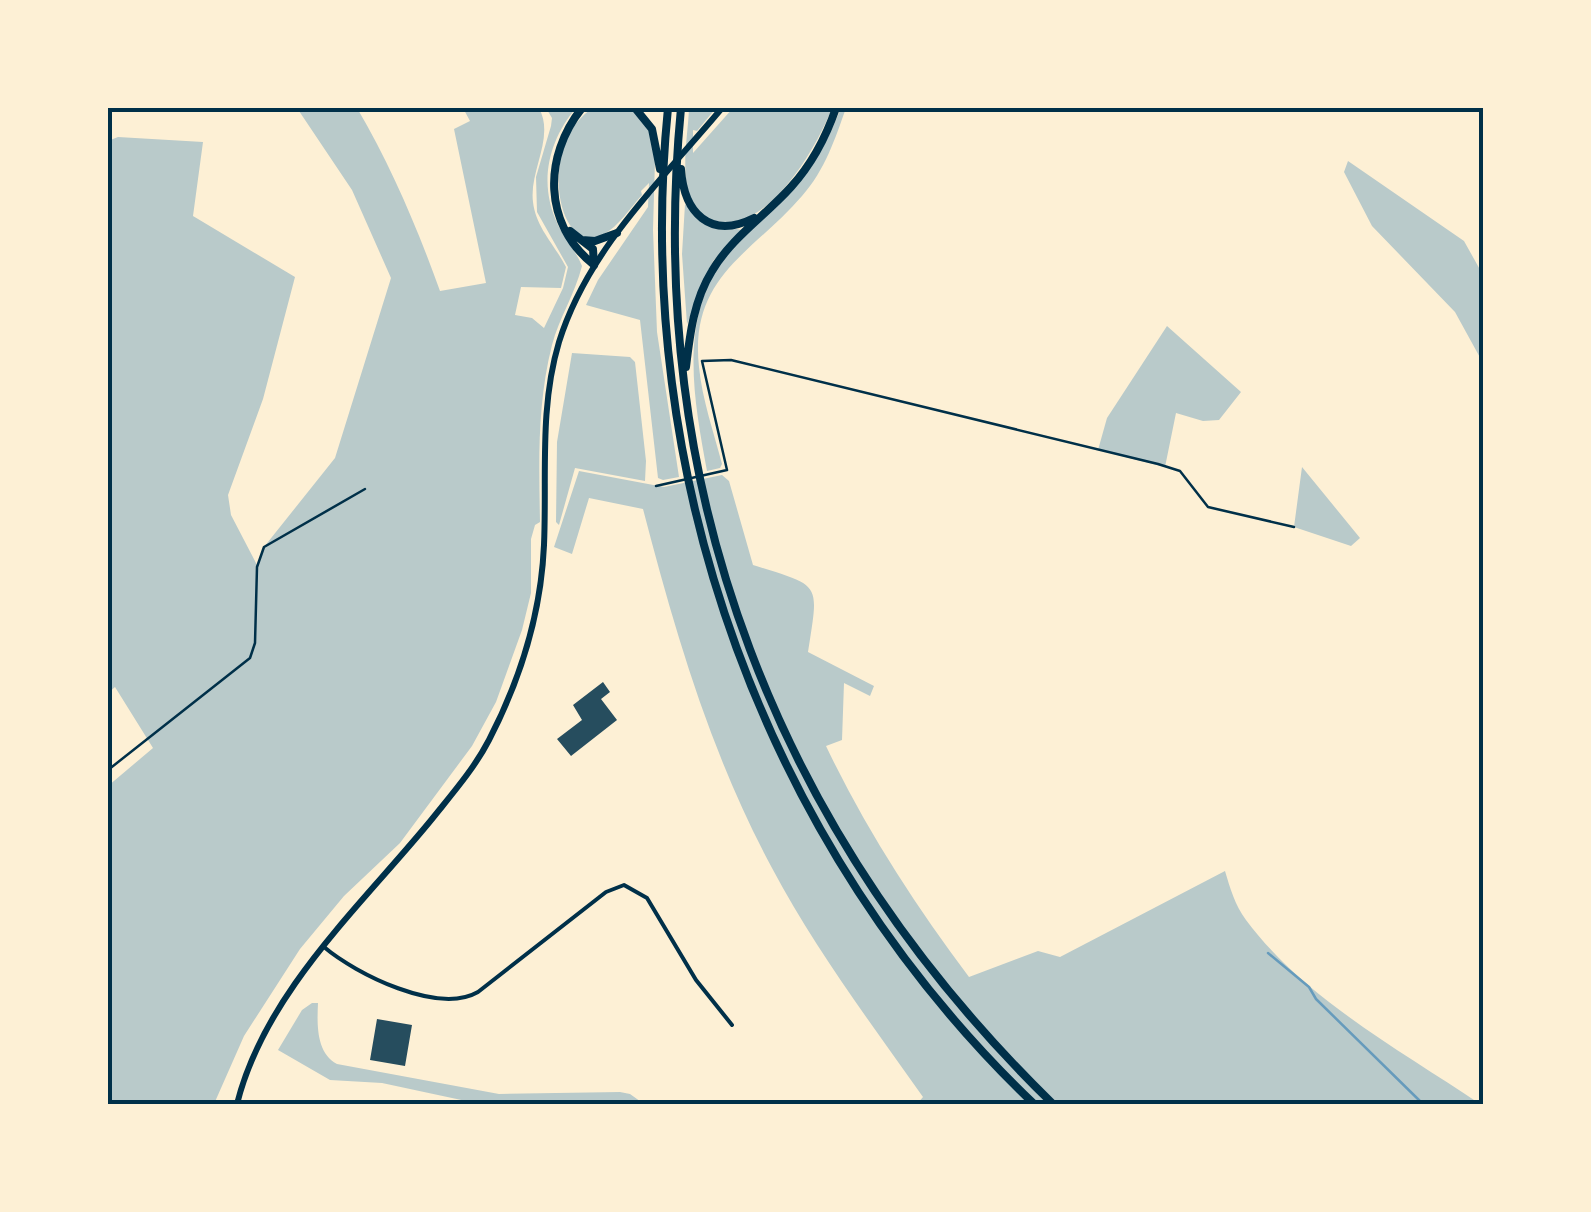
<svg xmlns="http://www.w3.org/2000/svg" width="1591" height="1212" viewBox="0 0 1591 1212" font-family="'Source Serif 4',serif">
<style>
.green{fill:#b9caca}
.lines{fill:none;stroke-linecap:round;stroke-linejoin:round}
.stream{stroke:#669bbc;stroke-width:2.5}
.building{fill:#264d5e}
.service{stroke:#003049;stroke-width:2.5}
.minor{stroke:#003049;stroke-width:4}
.secondary{stroke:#003049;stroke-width:6}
.motorway{stroke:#003049;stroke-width:8}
.neatline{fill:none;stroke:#003049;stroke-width:4}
</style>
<rect width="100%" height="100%" fill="#fdf0d5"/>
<path class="green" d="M297 108H357C391 166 417 227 440 291L486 283 454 129 470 121 463 108H539C555 138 529 170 533 202 536 228 555 245 566 267L561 288 521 287 515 315 532 318 544 328 563 288 568 267 537 212 536 177 551 126 552 118 546 108H576C548 141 538 184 558 225 565 239 576 251 582 266 575 294 559 318 552 345 537 404 539 462 540 522L535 525 531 539V593L522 630 496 702 472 746 400 843 344 896 300 949 244 1036 214 1104H108V786L153 748 115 687 108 693V141L118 137 203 142 193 216 295 277 263 399 228 495 231 515 257 565 264 547 335 458 391 278 352 190Z
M593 108H630L649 128 655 160 653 230 657 332 679 477 663 480 658 478 640 320 586 305 598 280 648 207 649 183 641 191 642 195C631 207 618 227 604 234 556 260 537 143 593 108Z
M689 108H716L697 131 693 130V153L733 108H832C817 147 770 229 720 222 707 220 695 212 691 200 680 171 688 137 689 108Z
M841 108H846C835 139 825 170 802 196 753 253 689 276 699 367 702 399 714 433 722 464L720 468 707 471C692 390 676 304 740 239 754 225 771 213 785 198 812 172 827 142 841 108Z
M1348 161 1464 241 1483 275V363L1455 312 1372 226 1344 172Z
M685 204 703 223 742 230 713 261 687 324 682 254Z
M1167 326 1241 392 1219 420 1203 421 1176 413 1165 467 1098 450 1107 418Z
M572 353 630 357 635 362 646 461 645 481 575 468 559 525 556 522 557 442Z
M1302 467 1360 538 1351 546 1294 527Z
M579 471 664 487 722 475 729 481 753 565C822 587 819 581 808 652L874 686 870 696 844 683 842 740 826 746C865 828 915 905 969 977L1038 951 1060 957 1225 871C1230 888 1235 905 1246 920 1305 999 1400 1050 1480 1104H917L923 1097C870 1022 815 949 772 868 711 755 675 632 643 509L589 498 572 554 554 547Z
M312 1003H318C317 1024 316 1053 337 1064L499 1094 620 1092 630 1094 644 1104H480L382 1083 330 1080 278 1050 302 1010Z"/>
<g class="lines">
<path class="stream" d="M1268 953 1309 987 1316 999 1423 1104"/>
</g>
<path class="building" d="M603 682 610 692 601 699 617 720 571 756 557 739 582 720 573 705Z
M377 1019 412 1025 405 1066 370 1060Z"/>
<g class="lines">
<path class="service" d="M656 486 727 470 702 361 731 360 1158 464 1180 471 1208 507 1294 527
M108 770 250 658 255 643 257 567 264 547 365 489"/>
<path class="minor" d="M324 947C356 974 438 1015 478 992L606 892 624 885 647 898 696 980 732 1025"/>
<path class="secondary" d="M237 1104C265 992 361 906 432 819 452 794 474 769 489 740 521 678 541 614 544 545 547 476 539 409 559 342 588 249 661 181 722 108"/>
<path class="motorway" d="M582 108C543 157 543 224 594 265
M635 108 652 129 660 169
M668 108C631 476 766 848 1034 1104
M681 108C644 492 778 836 1053 1104
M681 169C684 213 710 240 754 218
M570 231 593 249 594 265
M582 240 595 241 617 233
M686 367C690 333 694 300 712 271 732 237 765 216 791 187 812 164 826 137 836 108"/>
</g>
<rect width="1591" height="1212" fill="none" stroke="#fdf0d5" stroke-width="220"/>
<rect x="110" y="110" width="1371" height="992" class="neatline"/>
</svg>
